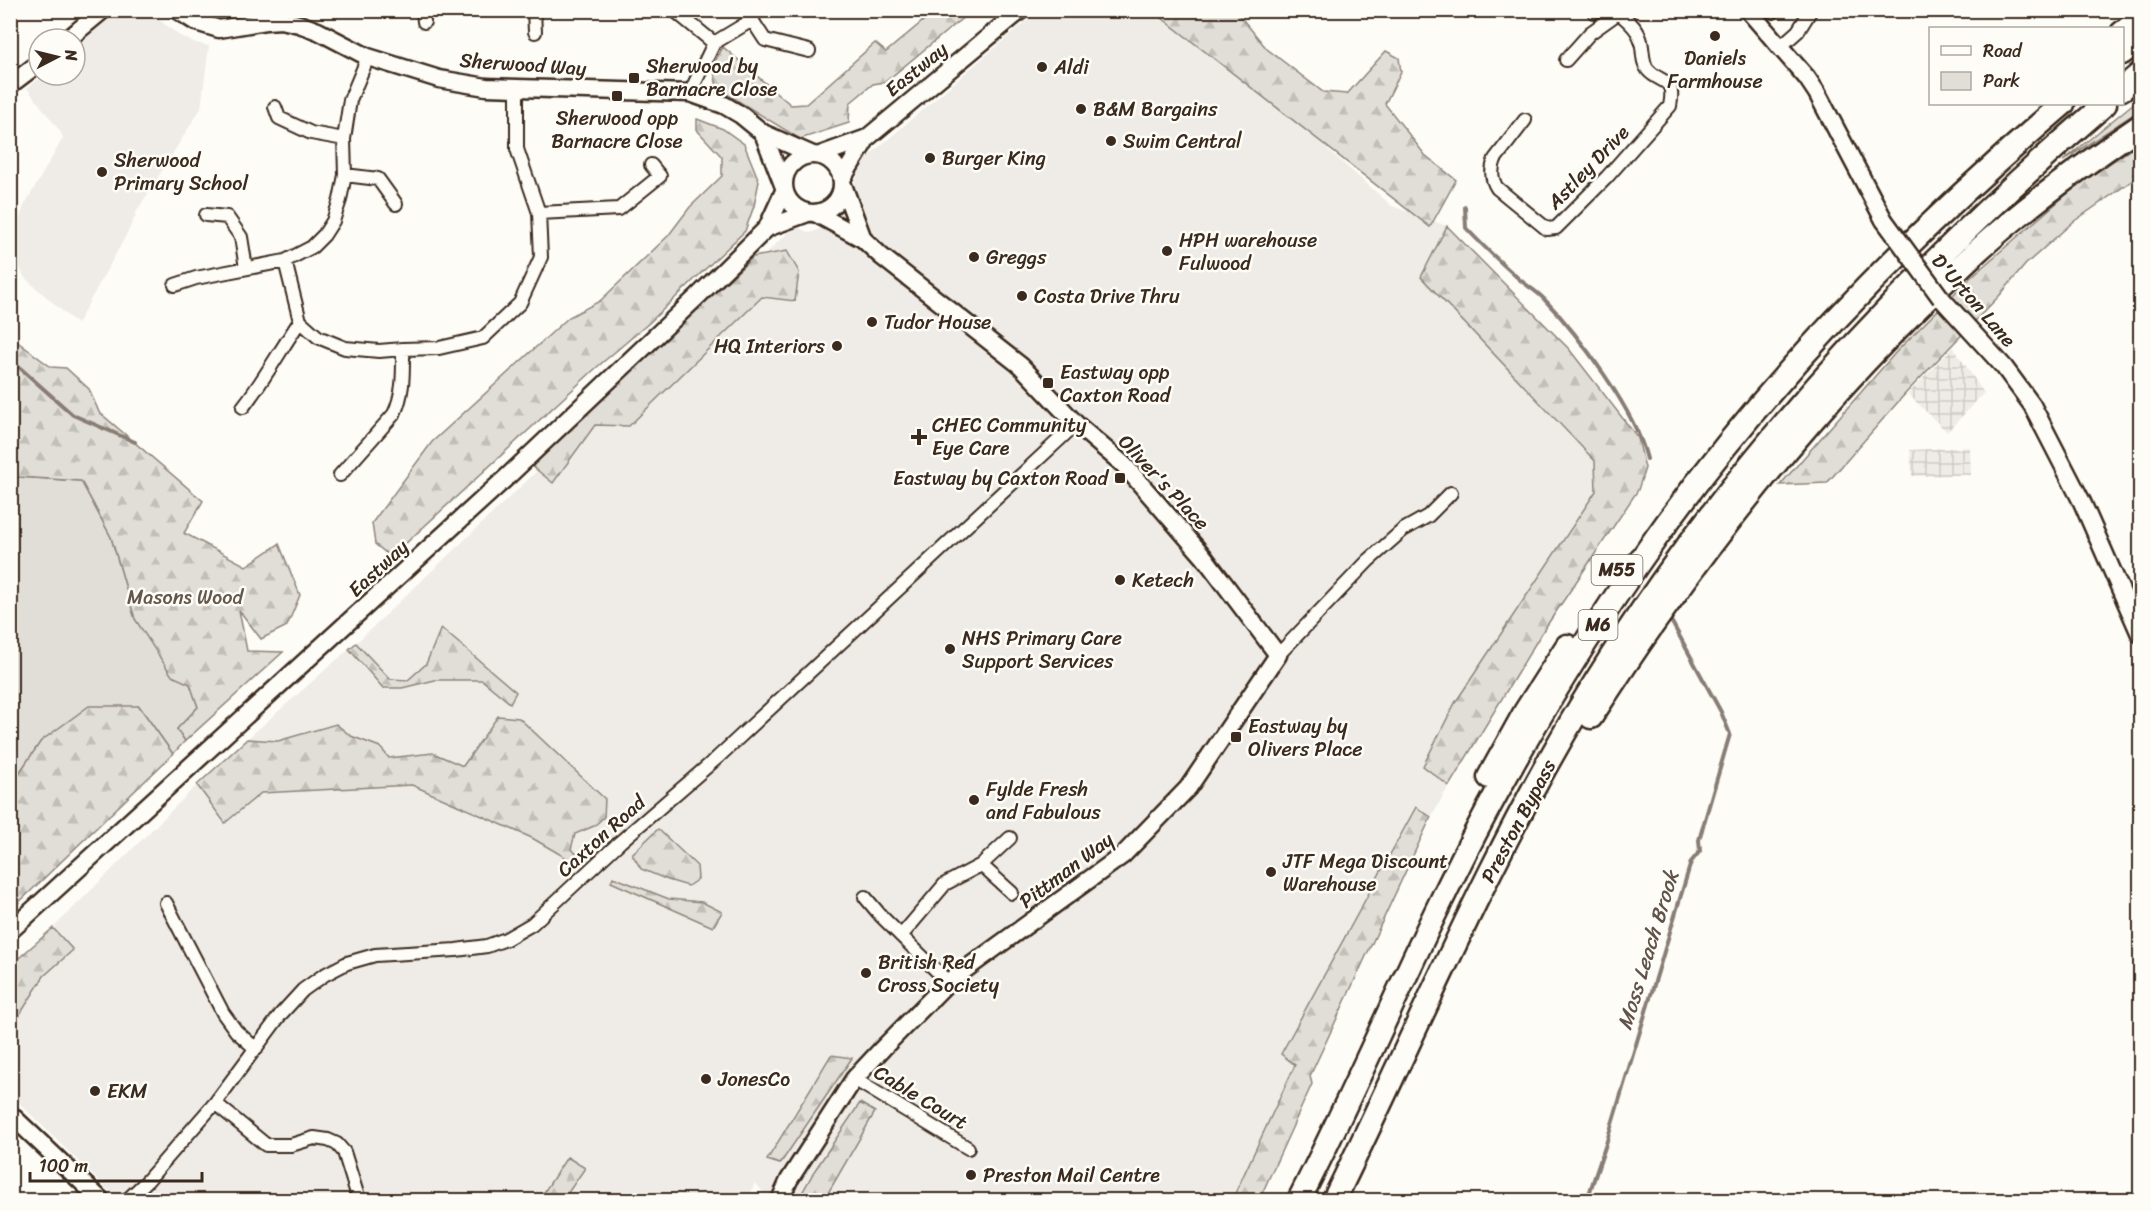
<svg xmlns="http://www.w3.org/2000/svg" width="2151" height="1211" viewBox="0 0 2151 1211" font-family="Sriracha,sans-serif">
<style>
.built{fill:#efece7;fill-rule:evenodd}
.industrial{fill:url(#industrial-grid)}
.green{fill:#e1ded7;stroke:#8e847a;stroke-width:1.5}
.forest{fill:url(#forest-firs);stroke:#8e847a;stroke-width:1.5}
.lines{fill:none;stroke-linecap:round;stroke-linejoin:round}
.stream{stroke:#887d74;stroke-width:4}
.street-casing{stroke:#3b2a1e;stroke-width:16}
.secondary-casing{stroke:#3b2a1e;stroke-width:21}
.highway-casing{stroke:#3b2a1e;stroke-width:27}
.street{stroke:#fdfcf7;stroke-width:12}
.secondary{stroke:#fdfcf7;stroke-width:16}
.highway{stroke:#fdfcf7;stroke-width:22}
.secondary-bridge-casing{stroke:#3b2a1e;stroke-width:21;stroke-linecap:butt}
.secondary-bridge{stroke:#fdfcf7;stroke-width:16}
.poi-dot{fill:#3b2a1e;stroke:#fdfcf7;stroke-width:2}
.labels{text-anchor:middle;stroke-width:5;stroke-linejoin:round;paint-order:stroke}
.shield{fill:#fdfcf7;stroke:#75695f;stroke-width:1.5}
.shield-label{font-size:18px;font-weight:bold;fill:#3b2a1e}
.poi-label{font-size:20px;fill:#3b2a1e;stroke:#fdfcf7;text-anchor:start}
.street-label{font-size:20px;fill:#3b2a1e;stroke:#fdfcf7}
.park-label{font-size:20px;fill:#64574c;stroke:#fdfcf7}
.water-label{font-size:21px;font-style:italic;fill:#615349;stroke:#fdfcf7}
</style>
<defs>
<pattern id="industrial-grid" width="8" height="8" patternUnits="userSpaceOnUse" patternTransform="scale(1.5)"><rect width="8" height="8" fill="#efece7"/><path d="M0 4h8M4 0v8" fill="none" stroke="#cecbc6"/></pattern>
<pattern id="forest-firs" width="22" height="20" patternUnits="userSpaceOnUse" patternTransform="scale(1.5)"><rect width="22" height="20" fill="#e1ded7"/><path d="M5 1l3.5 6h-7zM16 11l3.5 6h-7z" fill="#c2bfb8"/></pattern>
</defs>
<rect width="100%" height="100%" fill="#fdfcf7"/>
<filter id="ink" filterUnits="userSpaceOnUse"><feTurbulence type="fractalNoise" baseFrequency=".0167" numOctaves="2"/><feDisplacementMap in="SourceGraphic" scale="12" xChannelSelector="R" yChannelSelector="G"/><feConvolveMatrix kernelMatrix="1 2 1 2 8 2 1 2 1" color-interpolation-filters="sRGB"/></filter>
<g filter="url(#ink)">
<path class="built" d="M114 11H148L180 36 196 43 209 46 201 108 135 214 136 215 123 241 77 324 25 278 11 252V243L24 206 63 138 60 131 27 88 44 75H75V49Z
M1038 11H1170L1392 206 1447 226 1421 277 1595 461 1596 491 1455 703 1423 766 1449 786 1431 817 1416 808 1281 1054 1296 1064 1232 1200H824L874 1113 860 1103 815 1170 798 1200H761L764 1193 755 1183 748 1200H563L585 1168 567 1157 539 1200H118L18 1102 11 1091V1041L17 1019 44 976 73 950 53 928 197 785 226 823 261 793 412 785 532 838 575 863 581 857 571 849 575 834 594 826 559 758 519 718 498 716 463 766 433 753 389 758 380 747 351 736 336 724 278 741 247 739 349 649 383 688H402L435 680H483L509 702 441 628 426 664 408 681 390 679 356 643 795 226 810 233 837 222 865 159ZM614 877 669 899 722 912 713 927Z"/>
<path class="industrial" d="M1953 347 1984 393 1947 432 1908 394Z
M1970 447 1971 475 1912 476 1910 450Z"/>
<path class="green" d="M11 474 18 477 81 481 111 537 135 619 190 683 198 707 177 729 185 741 173 754 139 706 41 741 11 785Z"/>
<path class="forest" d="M935 11H971L885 82 873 84 850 103 849 123 800 139 717 88 713 65 723 47 791 105 806 104 875 43 886 52Z
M1153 11H1242L1239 15 1267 49 1323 92 1347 94 1386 51 1399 58 1401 72 1385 104 1425 155 1456 180 1430 227Z
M2140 98V110L2063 161Z
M697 119 723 129 744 144 759 181 754 206 745 231 649 323 596 368 391 557 375 544 372 523 432 442 569 317 600 301 668 236 690 207 722 176V157L697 130Z
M2140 143V175L2073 222 2026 264 2000 295 1905 394 1827 483 1780 485 1897 351 1972 276 2075 187Z
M1447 226 1569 349 1638 438 1645 468 1638 490 1541 634 1449 786 1423 766 1455 703 1596 491 1595 461 1421 277Z
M787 251 799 272 795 301 762 297 629 426 595 425 553 483 532 466 753 257Z
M11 337 51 367 66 368 89 389 99 412 203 501 184 533 246 566 279 544 300 595 287 626 261 639 239 610 247 651 283 652 185 741 177 729 198 707 190 684 172 676 135 619 111 537 81 481 18 477 11 474Z
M441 628 516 692 510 703 482 680H435L402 688H383L349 649 356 643 390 679 408 680 426 664Z
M89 706H139L173 754 11 910V785L41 741Z
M498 716 519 718 605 799 604 817 594 826 575 834 571 849 581 857 575 863 532 838 412 785 261 793 225 823 197 785 247 739 278 741 336 724 351 736 380 747 389 758 433 753 463 766Z
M1416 807 1431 817 1310 1076 1312 1084 1259 1200H1232L1295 1065 1281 1054Z
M658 829 697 866 698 879 688 886 668 880 641 869 632 854Z
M613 877 669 899 702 902 722 912 713 927 611 882Z
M53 928 73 950 44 976 17 1019 11 1041V965Z
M831 1055 852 1058 780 1164 767 1160Z
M860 1103 875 1112 824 1200H798L815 1170Z
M567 1157 585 1168 563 1200H539Z"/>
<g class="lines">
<path class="stream" d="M1465 207 1466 228C1483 246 1501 263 1519 279 1527 286 1537 291 1544 299 1578 334 1636 412 1647 459
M10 359 73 415 135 442
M1587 1200 1606 1144 1691 862 1700 851 1699 840 1730 734 1721 712 1669 617"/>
<g class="street-casing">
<path id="street" d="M423 10 424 22
M534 10 535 32
M674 10 714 43
M1772 10 1773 12
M1594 12V10
M752 20 765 40 809 51
M1780 47 1798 31 1811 10
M1566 60 1590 33 1618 13
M690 93 714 43 752 20 757 10
M275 107 279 118 311 133 344 139
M1525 120 1495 159C1491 169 1491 179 1497 188L1547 229 1556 228 1607 177 1670 106C1676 76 1660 84 1648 70 1641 62 1644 48 1640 38 1637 27 1624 17 1615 10
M345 175 378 179 396 204
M539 213 619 209 660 176 651 165
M206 215 227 217 241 237 246 268
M285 261 300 321 318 337 345 348 379 351 403 349
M175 285 196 278 285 261 312 247 324 235 333 221 340 200 345 175 344 139 350 100 368 57
M243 407C264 380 281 349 300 321
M340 475 394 414C404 393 403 373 403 349L439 348 483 338 520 303 541 257 539 213 517 149V88
M1278 655 1368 561 1403 530 1428 516 1451 493
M981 865 1012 893
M865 897 881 916 948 982
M166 903 223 1013 236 1031 256 1049
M901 936 945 884 981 865 1010 838
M854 1079 968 1148
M215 1103 266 1145H291L314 1138 328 1140 337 1144 344 1152 359 1200
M127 1200 147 1181 215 1103 281 1014 303 990 324 975 347 963 375 955 456 950 487 946 506 939 532 924 620 842 717 758 1076 424"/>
</g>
<g class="secondary-casing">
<path id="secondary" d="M177 10 196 22 219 29 266 21 281 20 299 24 318 31 368 57 439 79 486 87 690 93 724 105 741 115 763 133 813 155
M1748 10 1807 78 1817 93 1884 220
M68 39 103 10
M10 85 39 63
M763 133 784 187
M784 184a29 29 0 1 1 58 0a29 29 0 1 1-58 0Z
M820 155 867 138
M842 179 867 138 1021 10
M843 185 863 239
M767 228 808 213
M1941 298 2004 367 2032 405 2082 502 2140 634
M10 931 507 477 699 295 767 228 784 191
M10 1114 101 1200
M780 1200 789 1180 854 1079 883 1048 948 982 1123 855 1188 788 1278 655 1204 557 1124 465 1076 424 1021 366 881 256 863 239 815 213"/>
</g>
<g class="highway-casing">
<path id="highway" d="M2122 33 2140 19
M2122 53 2140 39
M2122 89 2140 74
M1591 717C1614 682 1637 646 1662 612 1753 483 1859 360 1975 253 2026 206 2083 165 2140 126
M1489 777 1525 712 1567 646
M1299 1200C1365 1072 1419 937 1488 809 1538 716 1594 625 1656 538 1771 376 1912 233 2063 104
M1334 1200C1415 1036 1485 865 1580 707 1718 477 1902 278 2105 104"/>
</g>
<use href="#street" class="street"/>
<use href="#secondary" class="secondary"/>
<use href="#highway" class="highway"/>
<g class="secondary-bridge-casing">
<path id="secondary-bridge" d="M1884 220 1941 298"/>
</g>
<use href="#secondary-bridge" class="secondary-bridge"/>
</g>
</g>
<g class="poi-dot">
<circle cx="1715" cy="36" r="6"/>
<circle cx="1042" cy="67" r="6"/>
<rect x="628" y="72" width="12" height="12" rx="3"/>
<rect x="611" y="90" width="12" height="12" rx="3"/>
<circle cx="1081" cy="109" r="6"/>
<circle cx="1111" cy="141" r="6"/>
<circle cx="930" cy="158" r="6"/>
<circle cx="102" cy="172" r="6"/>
<circle cx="1167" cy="251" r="6"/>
<circle cx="974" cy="257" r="6"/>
<circle cx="1022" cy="296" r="6"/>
<circle cx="872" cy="322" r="6"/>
<circle cx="837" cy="346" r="6"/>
<rect x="1042" y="377" width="12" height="12" rx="3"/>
<path d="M916 428h6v6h6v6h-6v6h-6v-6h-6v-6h6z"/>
<rect x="1114" y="472" width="12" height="12" rx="3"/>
<circle cx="1120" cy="580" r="6"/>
<circle cx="950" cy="649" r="6"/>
<rect x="1230" y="731" width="12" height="12" rx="3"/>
<circle cx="974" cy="800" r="6"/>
<circle cx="1271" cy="872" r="6"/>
<circle cx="866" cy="973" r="6"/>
<circle cx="706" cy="1079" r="6"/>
<circle cx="95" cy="1091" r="6"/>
<circle cx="971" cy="1175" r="6"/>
</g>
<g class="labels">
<g class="shield">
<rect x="1591.5" y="555" width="51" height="30" rx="4.5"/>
<rect x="1578.5" y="610" width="39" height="30" rx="4.5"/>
</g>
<g class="shield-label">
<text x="1617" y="576">M55</text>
<text x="1598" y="631">M6</text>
</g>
<g class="poi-label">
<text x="1715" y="65" text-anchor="middle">Daniels<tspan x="1715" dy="23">Farmhouse</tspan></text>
<text x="646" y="73">Sherwood by<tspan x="646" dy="23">Barnacre Close</tspan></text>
<text x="1054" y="74">Aldi</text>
<text x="1093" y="116">B&amp;M Bargains</text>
<text x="617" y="125" text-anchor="middle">Sherwood opp<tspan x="617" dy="23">Barnacre Close</tspan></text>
<text x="1123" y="148">Swim Central</text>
<text x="942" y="165">Burger King</text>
<text x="114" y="167">Sherwood<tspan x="114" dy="23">Primary School</tspan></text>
<text x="1179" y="247">HPH warehouse<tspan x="1179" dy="23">Fulwood</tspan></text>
<text x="986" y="264">Greggs</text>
<text x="1034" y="303">Costa Drive Thru</text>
<text x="884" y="329">Tudor House</text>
<text x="825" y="353" text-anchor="end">HQ Interiors</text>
<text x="1060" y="379">Eastway opp<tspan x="1060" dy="23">Caxton Road</tspan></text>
<text x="932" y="432">CHEC Community<tspan x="932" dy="23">Eye Care</tspan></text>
<text x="1108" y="485" text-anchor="end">Eastway by Caxton Road</text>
<text x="1132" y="587">Ketech</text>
<text x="962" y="645">NHS Primary Care<tspan x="962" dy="23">Support Services</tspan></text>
<text x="1248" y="733">Eastway by<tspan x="1248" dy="23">Olivers Place</tspan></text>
<text x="986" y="796">Fylde Fresh<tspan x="986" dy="23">and Fabulous</tspan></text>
<text x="1283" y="868">JTF Mega Discount<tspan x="1283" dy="23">Warehouse</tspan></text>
<text x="878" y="969">British Red<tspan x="878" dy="23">Cross Society</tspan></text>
<text x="718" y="1086">JonesCo</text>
<text x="107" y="1098">EKM</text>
<text x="983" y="1182">Preston Mail Centre</text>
</g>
<g class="street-label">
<text transform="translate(523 64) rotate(4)" y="7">Sherwood Way</text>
<text transform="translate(916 69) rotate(-39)" y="7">Eastway</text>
<text transform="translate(1588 167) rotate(-46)" y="7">Astley Drive</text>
<text transform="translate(1974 300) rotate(49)" y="7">D'Urton Lane</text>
<text transform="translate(1164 482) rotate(47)" y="7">Oliver's Place</text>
<text transform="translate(378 568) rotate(-43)" y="7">Eastway</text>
<text transform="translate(1518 821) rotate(-62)" y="7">Preston Bypass</text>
<text transform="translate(601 836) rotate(-42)" y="7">Caxton Road</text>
<text transform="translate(1066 870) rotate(-37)" y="7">Pittman Way</text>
<text transform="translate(921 1097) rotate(31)" y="7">Cable Court</text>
</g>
<g class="park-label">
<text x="185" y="604">Masons Wood</text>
</g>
<g class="water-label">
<text transform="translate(1648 950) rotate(-73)" y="7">Moss Leach Brook</text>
</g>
</g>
<rect width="2151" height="1211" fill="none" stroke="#fdfcf7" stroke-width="36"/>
<rect x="18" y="18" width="2115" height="1175" fill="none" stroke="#3b2a1e" stroke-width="2" filter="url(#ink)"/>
<rect x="1929" y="27" width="195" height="78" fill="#fdfcf7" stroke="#afa8a0" stroke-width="1.5"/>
<rect x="1941" y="46" width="30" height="9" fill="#fdfcf7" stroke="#afa8a0" stroke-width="1.5"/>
<text x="1983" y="57" font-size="18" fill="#3b2a1e">Road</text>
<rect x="1941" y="72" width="30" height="18" fill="#e1ded7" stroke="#afa8a0" stroke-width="1.5"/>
<text x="1983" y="87" font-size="18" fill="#3b2a1e">Park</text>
<g transform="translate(57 57) rotate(83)"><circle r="28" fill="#fdfcf7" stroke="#afa8a0" stroke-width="1.5"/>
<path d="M0-4.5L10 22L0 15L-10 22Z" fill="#3b2a1e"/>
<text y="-9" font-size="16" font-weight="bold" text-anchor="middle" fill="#3b2a1e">N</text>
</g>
<path d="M30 1172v9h172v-9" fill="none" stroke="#3b2a1e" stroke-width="3"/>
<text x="39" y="1172" font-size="18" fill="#3b2a1e" stroke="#fdfcf7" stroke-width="4.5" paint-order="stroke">100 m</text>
</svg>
